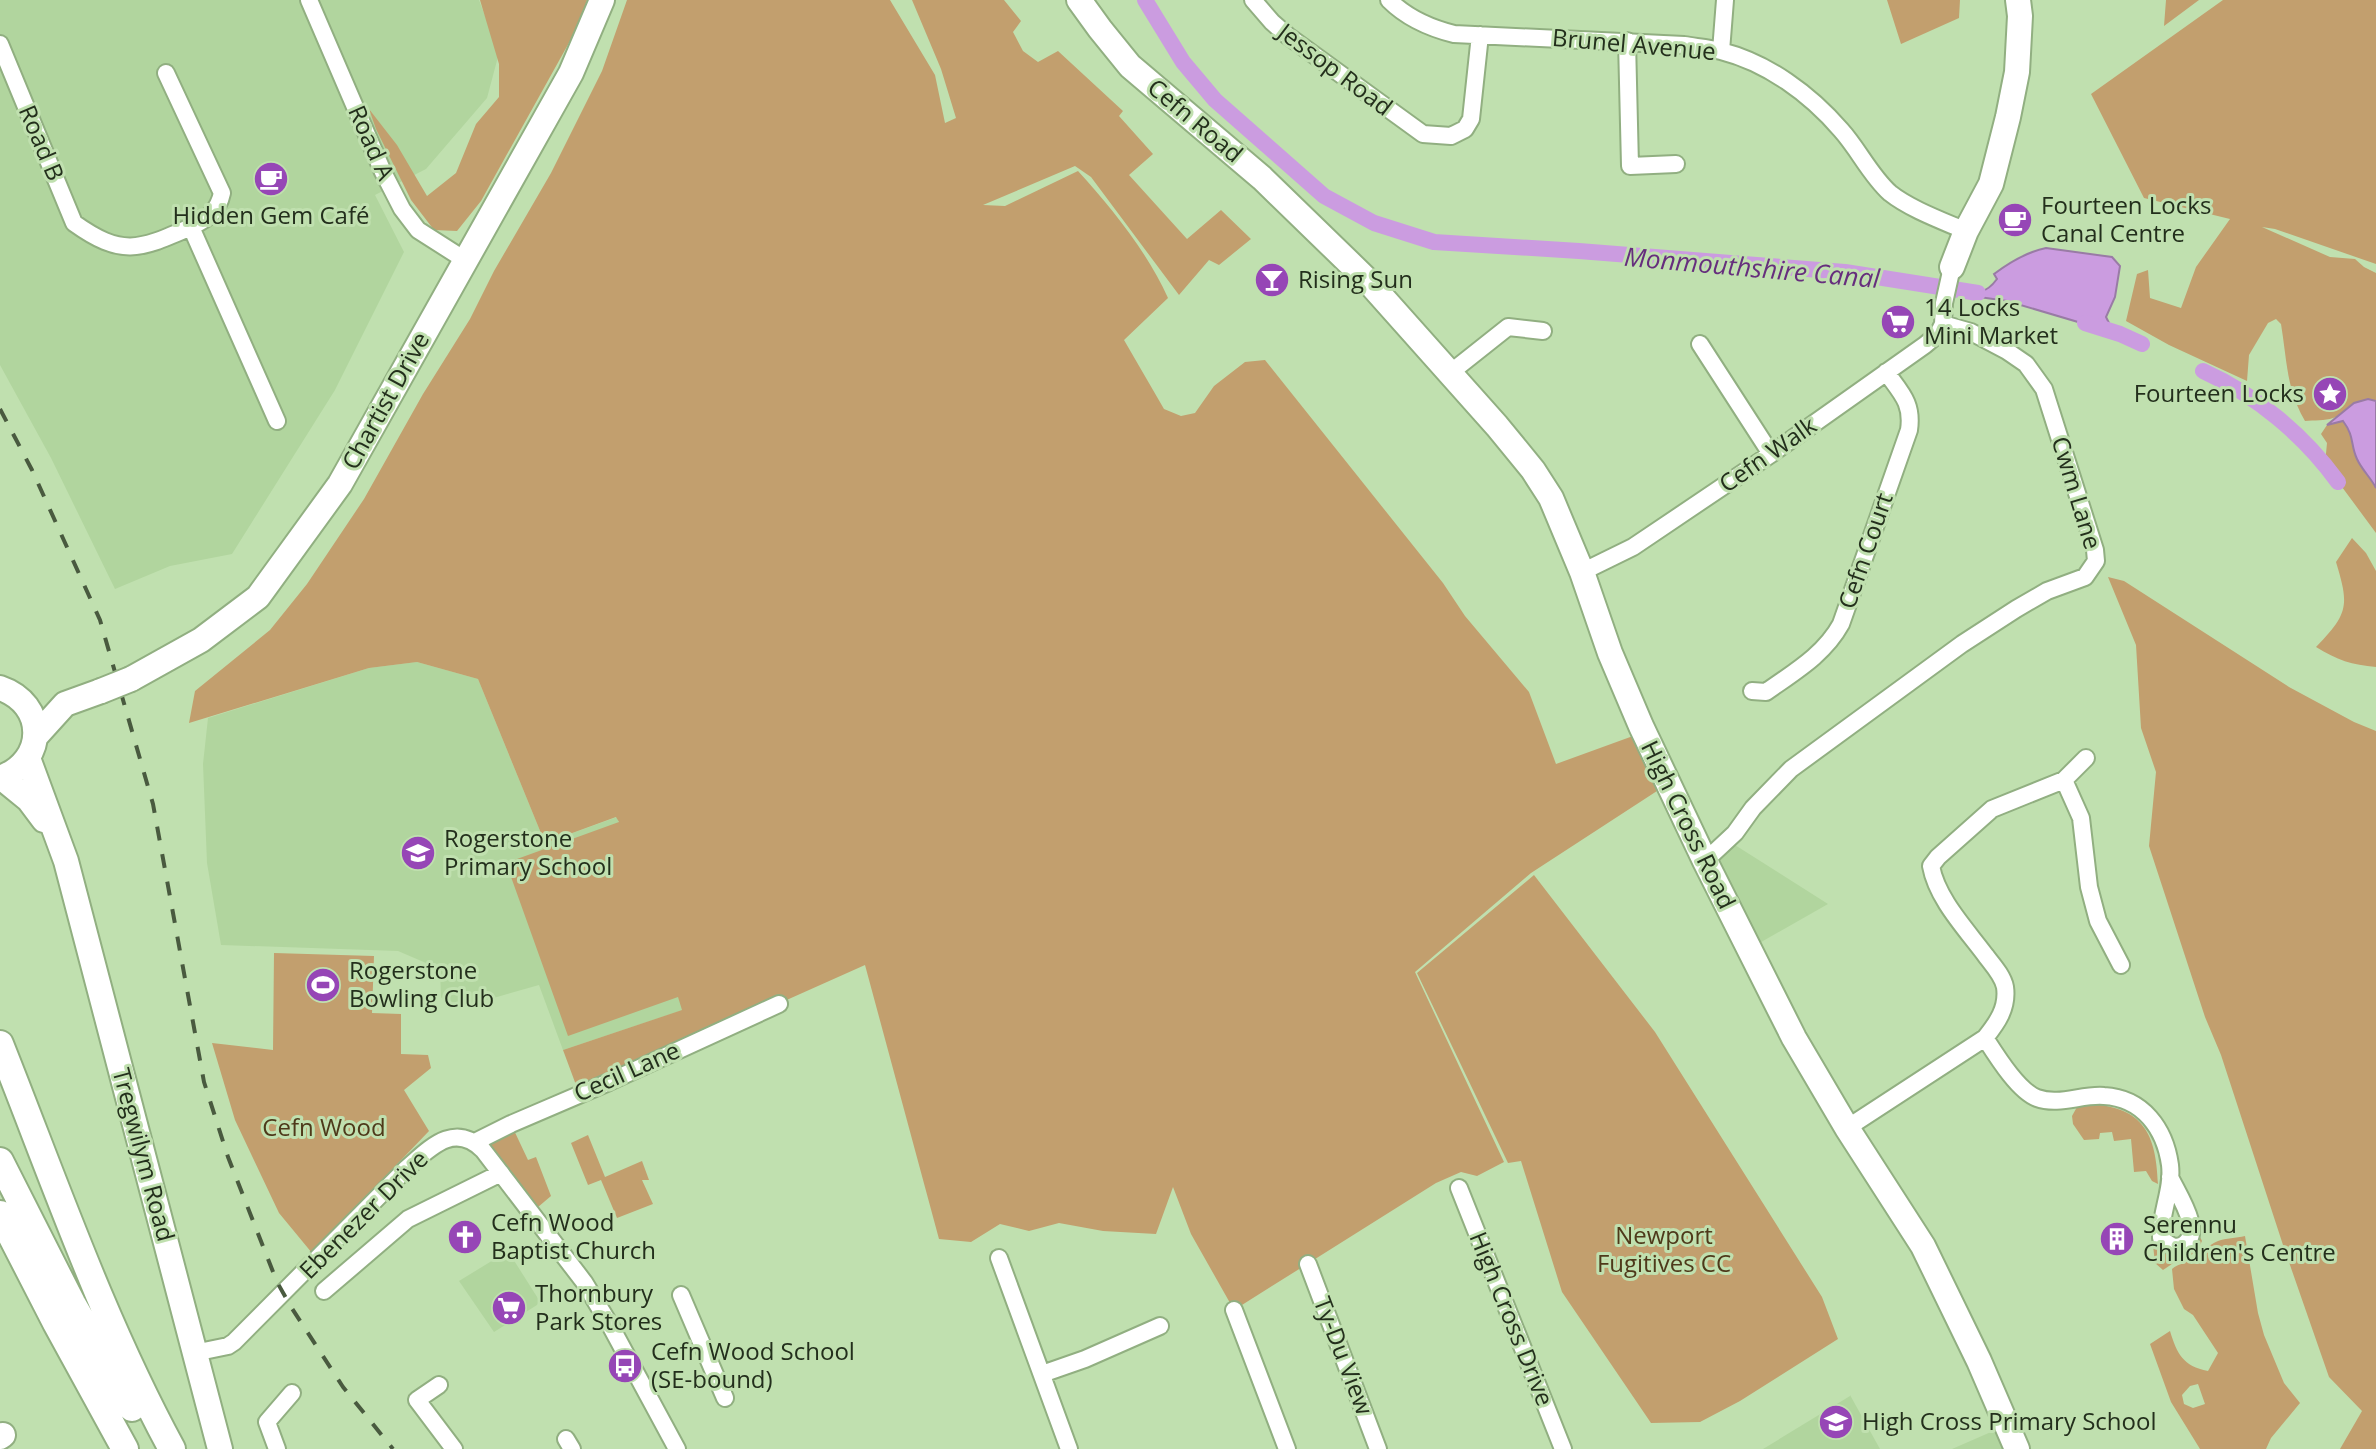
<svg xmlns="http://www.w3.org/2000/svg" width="2376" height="1449" viewBox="0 0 2376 1449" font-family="'Open Sans',sans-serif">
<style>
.built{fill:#b1d59e}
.green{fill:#c29f6e;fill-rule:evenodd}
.water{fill:#cb9ce0;stroke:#997ba5;stroke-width:2}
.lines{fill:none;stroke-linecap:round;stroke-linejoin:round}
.canal{stroke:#cb9ce0;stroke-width:16}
.street-casing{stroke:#91af81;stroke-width:20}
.secondary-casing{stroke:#91af81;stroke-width:28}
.primary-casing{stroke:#91af81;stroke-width:30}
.street{stroke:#fff;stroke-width:16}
.secondary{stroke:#fff;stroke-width:24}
.primary{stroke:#fff;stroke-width:26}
.rail{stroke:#495a3f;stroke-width:4;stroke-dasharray:14 14;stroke-linecap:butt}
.secondary-bridge-casing{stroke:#91af81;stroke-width:28;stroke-linecap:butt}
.secondary-bridge{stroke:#fff;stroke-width:24}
.labels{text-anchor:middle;stroke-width:6;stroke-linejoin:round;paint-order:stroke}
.street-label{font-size:24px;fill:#232f1c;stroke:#c0e0af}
.poi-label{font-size:24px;fill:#232f1c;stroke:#c0e0af;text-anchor:start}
.park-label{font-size:24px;fill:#4e391a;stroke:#c0e0af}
.water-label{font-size:26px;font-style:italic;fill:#662e7d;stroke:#c0e0af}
</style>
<rect width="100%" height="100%" fill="#c0e0af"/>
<path class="built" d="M0 0H479L499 53 487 98 426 169 375 195 404 252 335 390 232 554 170 566 115 589 51 458 0 365Z
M417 662 478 679 545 843 617 817 683 1010 563 1050 539 985 455 1009 446 1004 441 997 440 969 398 951 221 945 207 863 203 764 208 718 369 668Z
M1727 840 1828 904 1749 949 1705 861Z
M508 1251 539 1300 537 1305 494 1332 459 1281Z
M1850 1395 1880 1449H1763L1850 1396Z
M2007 1425 2017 1449H1952Z"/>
<path class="green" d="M480 0H587L580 23 481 201 457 231 434 230 411 200 376 129 369 109 397 145 427 196 456 173 476 124 499 97V64Z
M627 0H890L935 75 945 123 956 118 941 69 912 0H1004L1021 21 1013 32 1023 51 1038 62 1058 51 1123 111 1119 116 1153 154 1129 175 1187 239 1221 210 1251 239 1219 265 1209 260 1179 295 1091 177 1075 166 983 205 1005 206 1078 171C1111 207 1148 253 1168 298L1124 340 1164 409 1181 416 1195 413 1214 386 1245 362 1265 360 1443 583 1465 616 1529 692 1556 764 1633 736 1657 791 1531 873 1415 972 1504 1162 1477 1176 1461 1172 1436 1183 1234 1310 1191 1234 1173 1187 1156 1234 1103 1231 1059 1223 1029 1231 1000 1224 971 1242 939 1239 865 965 579 1093 563 1050 682 1010 678 997 568 1036 506 863 619 822 616 817 545 843 478 679 417 662 369 668 189 723 195 691 270 630 307 584 364 499 423 394 470 319 494 271 551 173 602 71Z
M1887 0H1960L1959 18 1901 44Z
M2166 0H2199L2164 26Z
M2223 0H2376V264L2275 229 2262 227 2330 257 2355 259 2364 267 2376 273V401C2356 396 2349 414 2333 418 2325 421 2314 420 2305 421 2286 388 2287 360 2281 324L2276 319 2268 323 2249 355 2247 381 2169 345 2126 321 2137 274 2148 270 2150 298 2181 308 2196 267 2230 219 2144 198 2091 94Z
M2342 420 2351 432 2357 460 2371 477 2376 488V533L2325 464 2327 443 2321 434 2327 425Z
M2352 538 2366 553 2376 571V667C2352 665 2337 660 2316 647 2349 613 2349 605 2336 562Z
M2108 577 2124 581 2289 687 2354 722 2376 731V1449H2340L2362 1411 2329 1377 2283 1245 2221 1055 2205 1017 2149 846 2156 772 2141 728 2136 645Z
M1534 875 1655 1032 1822 1297 1838 1339 1740 1401 1700 1422 1651 1423 1562 1292 1521 1161 1508 1163 1417 973Z
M274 953 374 956 372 1013 401 1014V1054L428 1055 431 1068 404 1090 429 1131 312 1253 279 1213 235 1120 212 1043 273 1050Z
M2089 1104C2144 1107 2156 1134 2158 1184L2152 1181 2146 1171 2134 1172 2131 1139 2114 1141 2112 1132 2100 1133 2099 1139 2084 1140 2073 1124 2072 1116 2077 1107Z
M511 1124 528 1160 536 1157 551 1196 531 1213 483 1139Z
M588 1135 605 1177 642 1161 649 1180H642L653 1204 617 1218 601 1180 588 1185 571 1143Z
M2199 1235 2202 1241C2194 1258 2189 1255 2175 1262 2171 1264 2168 1267 2163 1270L2155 1263 2153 1245 2156 1240 2179 1254 2192 1249Z
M2245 1236 2258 1313 2264 1335 2284 1383 2300 1403 2271 1438 2266 1449H2200L2171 1402 2150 1344 2170 1331C2177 1354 2183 1366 2208 1371L2218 1353 2193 1315 2184 1309 2174 1289 2172 1269C2178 1264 2183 1264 2190 1260 2199 1255 2208 1245 2218 1241 2226 1238 2236 1238 2245 1236ZM2198 1384 2205 1404 2193 1408 2184 1404 2182 1395 2190 1386Z"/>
<path class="water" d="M2046 248 2112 257 2120 266 2115 297 2106 317 2109 323 2105 330 2007 301 1958 294 1959 288C1976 295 1986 294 1997 279L1994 274C2010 262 2027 252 2046 248Z
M2368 399 2376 401V488C2371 478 2362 470 2357 459 2350 444 2355 437 2343 421L2327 425 2354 403Z"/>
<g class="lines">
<path class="canal" d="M1145 0 1183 62 1215 100 1324 196 1374 223 1434 242 1579 251 1845 272 1978 293
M2085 323 2120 334 2142 344
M2203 371C2256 395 2304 435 2338 482"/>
<g class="street-casing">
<path id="street" d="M309 0 383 172 402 209 418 230 465 260
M1253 0 1272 22 1288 36 1423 134 1451 136 1465 129 1471 119 1480 35
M1389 0C1407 18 1430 28 1454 34L1684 45C1696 47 1709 48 1721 51 1768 63 1810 94 1841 130 1859 150 1870 175 1890 193 1910 209 1943 221 1966 231
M1627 41 1630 166 1676 164
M0 44 74 223C123 258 140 249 191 227
M1721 51 1725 0
M166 73 222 193C218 212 207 219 191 227L277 421
M1700 344 1771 454
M1450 373 1508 327 1543 331
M1582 572 1633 547 1771 454 1925 345 1938 334 1943 324
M1752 691 1766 692C1794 672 1824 655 1841 624L1909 430C1913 403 1901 393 1886 372
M2064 780 2081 818 2089 887 2098 921 2121 965
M1705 861 1735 833 1753 808 1791 769 1962 644 2016 609 2047 591 2085 577 2096 561 2095 550 2044 389 2026 364 2007 351 1971 332 1943 324 1944 303 1952 267
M1985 1038C1996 1055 2018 1091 2037 1098 2059 1106 2082 1094 2104 1096 2143 1098 2165 1129 2170 1165 2173 1190 2160 1213 2161 1238 2168 1244 2174 1250 2183 1245 2205 1233 2177 1193 2170 1177
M1847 1128 1985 1038C1997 1023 2008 1008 2005 987 2003 976 1993 965 1986 956 1966 929 1937 899 1931 866L1938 857 1992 809 2064 780 2086 758
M475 1142 511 1124 609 1082 779 1004
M1459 1188 1563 1449
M999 1258 1069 1449
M1308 1264 1378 1449
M324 1291 408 1219 501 1173
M681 1295 725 1398
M1234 1310 1287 1449
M194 1353 228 1346 234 1342 407 1168C429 1149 454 1121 483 1150L584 1282 610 1325 677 1449
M1042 1374 1085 1359 1160 1326
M439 1385 417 1400 454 1449
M566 1439 572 1449
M277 1449 267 1422 292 1393"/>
</g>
<g class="secondary-casing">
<path id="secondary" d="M1079 0 1100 29 1130 66 1262 178 1366 279 1497 426 1533 470 1551 498 1582 572 1610 653 1641 726 1705 861 1794 1038 1847 1128 1923 1246 1979 1361 2017 1449
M1952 267 1966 231 1991 184 2008 117 2017 72 2020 16 2018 0
M131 679 201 640 258 597 340 484 571 73 602 0
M0 688C47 704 47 761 0 778
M36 736 65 704 101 691
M28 758 66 861 220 1449
M2 778 29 800 44 820
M0 1437 3 1435"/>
</g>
<g class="primary-casing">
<path id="primary" d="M0 1044C54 1180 102 1320 172 1449
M0 1161 72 1303 132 1408
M0 1214 56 1323 125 1449"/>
</g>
<use href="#street" class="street"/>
<use href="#secondary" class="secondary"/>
<use href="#primary" class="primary"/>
<path class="rail" d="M0 409 32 470 100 620 153 804 204 1082 228 1157 277 1282 291 1307 343 1387 393 1449"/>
<g class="secondary-bridge-casing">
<path id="secondary-bridge" d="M101 691 131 679"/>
</g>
<use href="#secondary-bridge" class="secondary-bridge"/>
</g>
<defs>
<g id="cafe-disc" transform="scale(1.8)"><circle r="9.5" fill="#9646b6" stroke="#c0e0af"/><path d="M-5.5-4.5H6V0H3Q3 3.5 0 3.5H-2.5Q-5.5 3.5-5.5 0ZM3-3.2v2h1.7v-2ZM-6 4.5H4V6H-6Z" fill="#fff"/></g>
<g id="bar-disc" transform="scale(1.8)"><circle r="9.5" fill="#9646b6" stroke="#c0e0af"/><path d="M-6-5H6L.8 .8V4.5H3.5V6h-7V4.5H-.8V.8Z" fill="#fff"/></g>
<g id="supermarket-disc" transform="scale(1.8)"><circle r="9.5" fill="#9646b6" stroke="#c0e0af"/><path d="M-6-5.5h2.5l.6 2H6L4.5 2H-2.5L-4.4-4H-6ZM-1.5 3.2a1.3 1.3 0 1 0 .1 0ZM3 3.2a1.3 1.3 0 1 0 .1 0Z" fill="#fff"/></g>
<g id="sight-disc" transform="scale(1.8)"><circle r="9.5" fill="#9646b6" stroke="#c0e0af"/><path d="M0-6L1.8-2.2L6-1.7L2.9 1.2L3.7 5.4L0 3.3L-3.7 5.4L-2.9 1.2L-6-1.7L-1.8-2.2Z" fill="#fff"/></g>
<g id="school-disc" transform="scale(1.8)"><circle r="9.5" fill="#9646b6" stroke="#c0e0af"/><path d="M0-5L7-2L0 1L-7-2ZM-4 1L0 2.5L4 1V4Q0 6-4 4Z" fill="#fff"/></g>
<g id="stadium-disc" transform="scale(1.8)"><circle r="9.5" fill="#9646b6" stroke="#c0e0af"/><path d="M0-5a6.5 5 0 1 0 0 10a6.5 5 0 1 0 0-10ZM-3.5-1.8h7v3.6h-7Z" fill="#fff"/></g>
<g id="church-disc" transform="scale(1.8)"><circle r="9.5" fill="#9646b6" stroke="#c0e0af"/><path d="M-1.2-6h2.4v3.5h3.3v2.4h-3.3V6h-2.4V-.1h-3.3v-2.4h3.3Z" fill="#fff"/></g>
<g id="building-disc" transform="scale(1.8)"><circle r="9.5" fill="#9646b6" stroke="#c0e0af"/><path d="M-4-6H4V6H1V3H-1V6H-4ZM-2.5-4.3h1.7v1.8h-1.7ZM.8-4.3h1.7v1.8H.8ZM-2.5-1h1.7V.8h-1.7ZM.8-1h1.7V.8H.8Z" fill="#fff"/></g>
<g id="bus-disc" transform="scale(1.8)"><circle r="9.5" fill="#9646b6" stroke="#c0e0af"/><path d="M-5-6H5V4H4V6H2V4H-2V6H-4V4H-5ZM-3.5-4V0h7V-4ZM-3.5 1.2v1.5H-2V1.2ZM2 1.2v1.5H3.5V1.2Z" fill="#fff"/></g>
</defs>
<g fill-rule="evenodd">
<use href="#cafe-disc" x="271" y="179"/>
<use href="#cafe-disc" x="2015" y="220"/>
<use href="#bar-disc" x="1272" y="280"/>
<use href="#supermarket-disc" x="1898" y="322"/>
<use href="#sight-disc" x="2330" y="394"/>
<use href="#school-disc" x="418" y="853"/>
<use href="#stadium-disc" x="323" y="985"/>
<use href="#church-disc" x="465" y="1237"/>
<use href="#building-disc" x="2117" y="1239"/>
<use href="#supermarket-disc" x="509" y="1308"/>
<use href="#bus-disc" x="625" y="1366"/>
<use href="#school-disc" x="1836" y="1422"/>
</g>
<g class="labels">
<g class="street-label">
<text transform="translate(1634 45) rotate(5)" y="8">Brunel Avenue</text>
<text transform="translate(1335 70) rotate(37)" y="8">Jessop Road</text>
<text transform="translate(1195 121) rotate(40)" y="8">Cefn Road</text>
<text transform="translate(41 143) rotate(67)" y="8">Road B</text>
<text transform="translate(371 143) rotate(66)" y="8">Road A</text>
<text transform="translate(386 401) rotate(-61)" y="8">Chartist Drive</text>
<text transform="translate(1768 455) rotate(-35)" y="8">Cefn Walk</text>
<text transform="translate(2076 493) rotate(73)" y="8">Cwm Lane</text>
<text transform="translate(1866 551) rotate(-71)" y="8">Cefn Court</text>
<text transform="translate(1688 825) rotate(64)" y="8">High Cross Road</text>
<text transform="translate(627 1072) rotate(-24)" y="8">Cecil Lane</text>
<text transform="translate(143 1155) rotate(75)" y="8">Tregwilym Road</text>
<text transform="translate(364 1215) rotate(-45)" y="8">Ebenezer Drive</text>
<text transform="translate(1511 1319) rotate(68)" y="8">High Cross Drive</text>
<text transform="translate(1343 1356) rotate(69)" y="8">Ty-Du View</text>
</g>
<g class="poi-label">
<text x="2041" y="214">Fourteen Locks<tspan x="2041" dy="28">Canal Centre</tspan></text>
<text x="271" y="224" text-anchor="middle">Hidden Gem Café</text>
<text x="1298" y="288">Rising Sun</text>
<text x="1924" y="316">14 Locks<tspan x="1924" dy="28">Mini Market</tspan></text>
<text x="2304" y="402" text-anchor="end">Fourteen Locks</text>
<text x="444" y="847">Rogerstone<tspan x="444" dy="28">Primary School</tspan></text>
<text x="349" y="979">Rogerstone<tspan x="349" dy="28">Bowling Club</tspan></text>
<text x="491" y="1231">Cefn Wood<tspan x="491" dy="28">Baptist Church</tspan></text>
<text x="2143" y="1233">Serennu<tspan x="2143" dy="28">Children's Centre</tspan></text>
<text x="535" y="1302">Thornbury<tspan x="535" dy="28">Park Stores</tspan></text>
<text x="651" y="1360">Cefn Wood School<tspan x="651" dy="28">(SE-bound)</tspan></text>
<text x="1862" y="1430">High Cross Primary School</text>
</g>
<g class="park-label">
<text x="324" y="1136">Cefn Wood</text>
<text x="1664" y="1244">Newport<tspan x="1664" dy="28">Fugitives CC</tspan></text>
</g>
<g class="water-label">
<text transform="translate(1752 268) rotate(5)" y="9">Monmouthshire Canal</text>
</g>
</g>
</svg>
